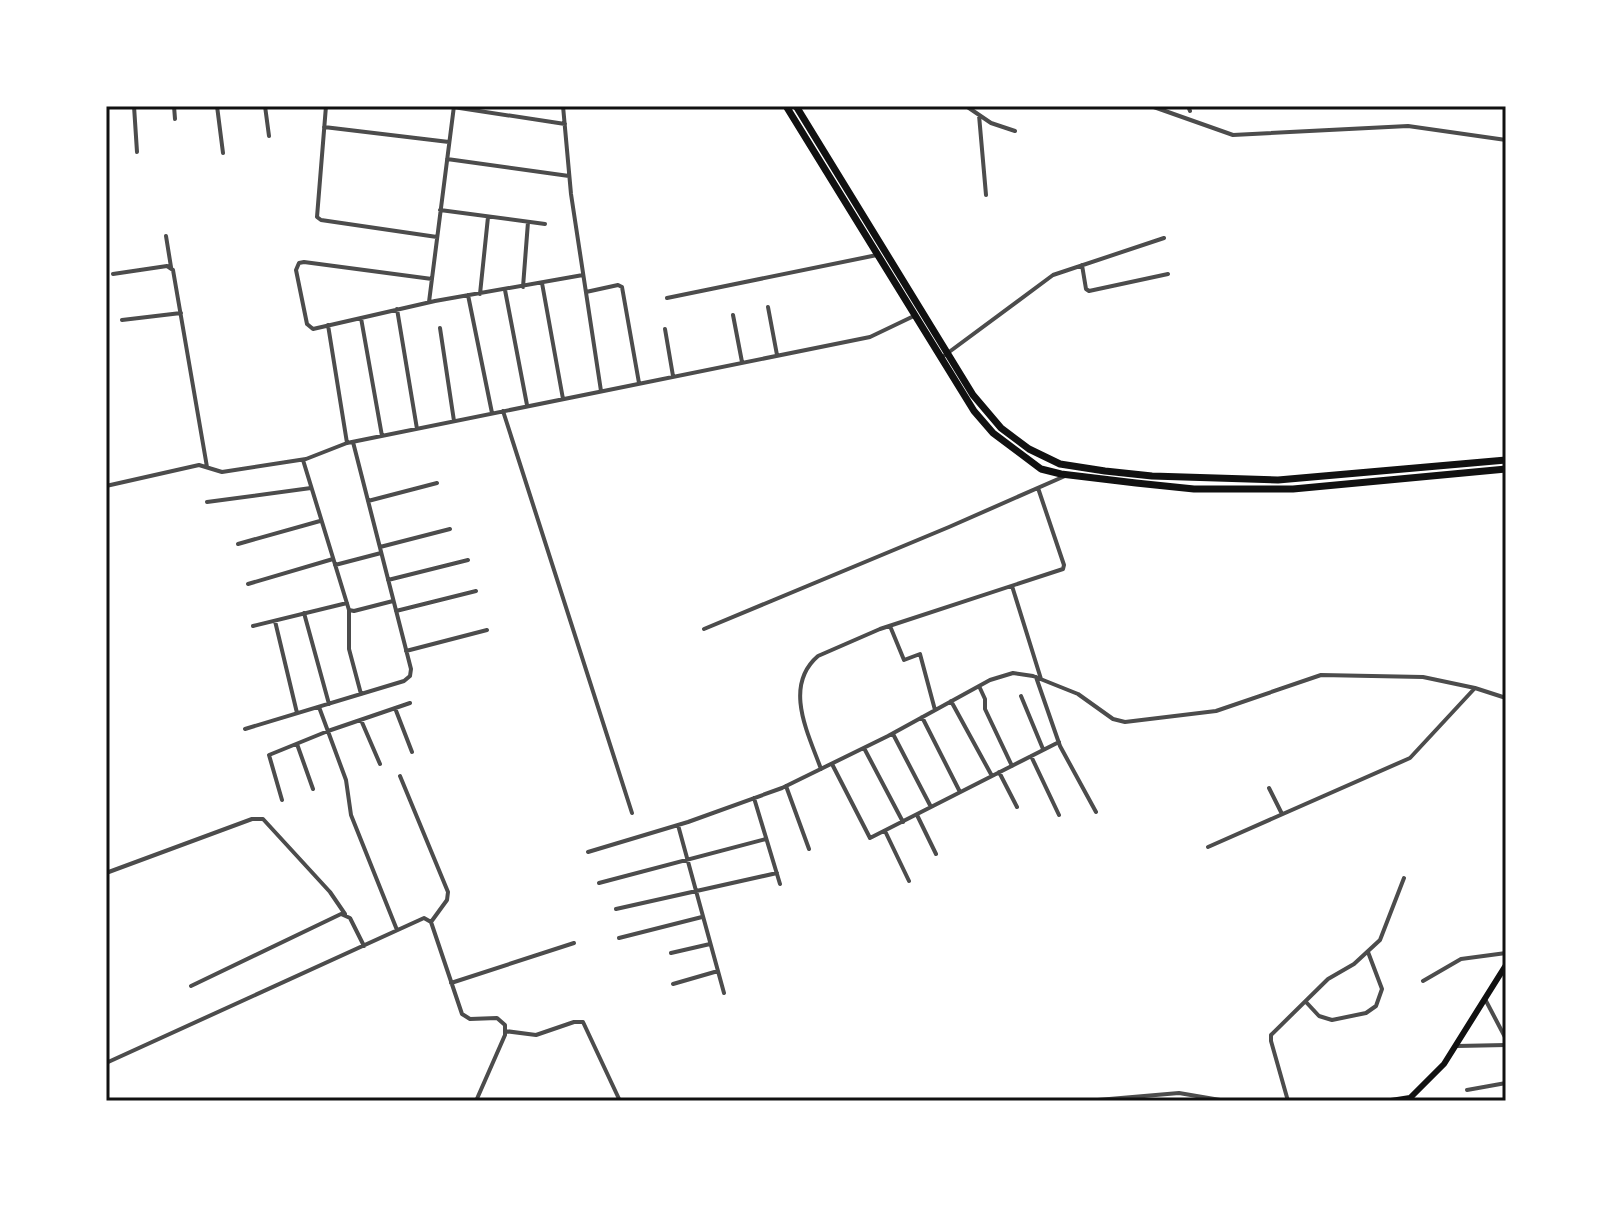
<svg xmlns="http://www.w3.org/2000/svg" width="1612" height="1207" viewBox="0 0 1612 1207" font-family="Helvetica,sans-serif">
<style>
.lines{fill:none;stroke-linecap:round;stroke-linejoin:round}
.minor{stroke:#4c4c4c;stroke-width:4}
.secondary{stroke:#111;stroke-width:6}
.primary{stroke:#111;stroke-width:7}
.neatline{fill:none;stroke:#111;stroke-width:3}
</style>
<rect width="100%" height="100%" fill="#fff"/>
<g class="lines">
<path class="minor" d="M134 106 137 152
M174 106 175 119
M217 106 223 153
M265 106 269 136
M326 106 317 217 321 220 437 237
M563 106 571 194 601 391
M966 106 991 123 1015 131
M1151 106 1233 135 1408 126 1506 140
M1188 106 1190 111
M453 107 565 124
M979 115 986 195
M324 127 449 142
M447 159 569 176
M440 210 545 224
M166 236 171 267
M1082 265 1086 289 1089 291 1168 274
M113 274 167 266 173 270 207 467
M432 279 304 262 299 263 296 270 307 324 313 329 435 301 583 275
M542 283 563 399
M523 287 528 222
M505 290 527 405
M586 292 618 285 622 287 639 383
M480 294 488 217
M468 295 492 413
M667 298 877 255
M429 302 454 106
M768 307 777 355
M397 309 417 429
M733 315 742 362
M361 318 382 436
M122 320 181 313
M328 325 347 443
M440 328 454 421
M665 329 673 376
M941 358 1053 275 1164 238
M503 411 632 813
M303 460 349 610 354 611 393 601
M106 486 199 465 222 472 306 459 347 443 870 337 916 315
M368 501 437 483
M207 502 311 488
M238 544 320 521
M380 547 450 529
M335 565 381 553
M388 580 468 560
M248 584 333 559
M1012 586 1041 679
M349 610V649L361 694
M396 611 476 591
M304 613 329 704
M275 621 297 713
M253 626 347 603
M890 626 904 660 920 654 935 710
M704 629 949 527 1065 476
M406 651 487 630
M1036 677 1060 746 1096 812
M979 686 985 699V709L1012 766
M1021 696 1043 749
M951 701 992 776
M319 707 346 780 351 815 397 930
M395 708 412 752
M922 717 960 792
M361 720 380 764
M245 729 404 681 410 676 411 669 353 442
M893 734 931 807
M297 744 313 789
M864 748 903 822
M1031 756 1059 815
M832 764 870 838 1059 742
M821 769C808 733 783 686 818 656L880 629 1063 569 1064 565 1038 488
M999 772 1017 807
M400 776 448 892 447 900 431 922
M786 786 809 849
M1269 788 1282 814
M754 798 780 884
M282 800 269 755 328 731 410 703
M917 815 936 854
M678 825 724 993
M885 831 909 881
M1208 847 1410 758 1475 688
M588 852 688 822 782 788 888 736 990 680 1013 673 1033 676 1078 694 1113 719 1125 722 1216 711 1321 675 1423 677 1475 688 1506 698
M106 873 252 819H263L330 892 345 914
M599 883 766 839
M616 909 777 873
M619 938 702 917
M671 953 710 944
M1423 981 1461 959 1506 953
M451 983 574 943
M673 984 718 971
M191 986 341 914 350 918 364 946
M1485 999 1506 1039
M1306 1002 1319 1016 1332 1020 1366 1013 1376 1006 1382 989 1368 952
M505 1031 536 1035 574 1022H583L620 1101
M1457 1046 1506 1045
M106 1063 424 918 431 922 462 1014 470 1019 497 1018 505 1025V1035L476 1101
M1467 1090 1506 1083
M1410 1098 1418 1101
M1086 1101 1179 1093 1226 1101
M1288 1101 1271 1041V1035L1328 979 1354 964 1380 940 1404 878"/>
<path class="secondary" d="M1391 1101 1410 1098 1444 1064 1506 965"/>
<path class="primary" d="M786 106 974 411 993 433 1041 469 1061 474 1136 483 1194 489H1293L1506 469
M796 106 973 395 1001 428 1029 449 1060 464 1105 471 1152 476 1278 480 1506 460"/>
</g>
<rect width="1612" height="1207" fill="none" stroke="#ffffff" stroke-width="216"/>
<rect x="108" y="108" width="1396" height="991" class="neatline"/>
</svg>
